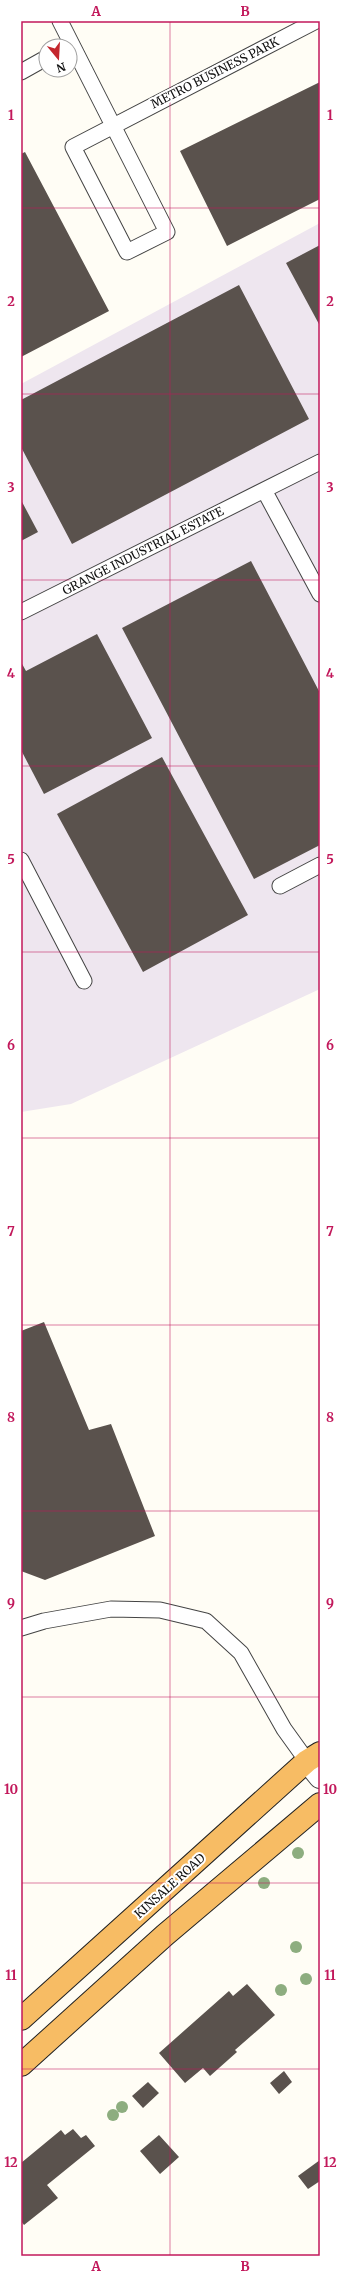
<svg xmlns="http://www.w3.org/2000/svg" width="341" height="2277" viewBox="0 0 341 2277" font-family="Merriweather,serif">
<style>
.industrial{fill:#eee6ef}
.building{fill:#5a524d}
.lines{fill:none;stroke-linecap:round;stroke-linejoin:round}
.service-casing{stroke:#444;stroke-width:17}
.minor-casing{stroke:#444;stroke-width:24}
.trunk-casing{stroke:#222;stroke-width:24}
.service{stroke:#fff;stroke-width:15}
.minor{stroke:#fff;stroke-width:22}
.trunk{stroke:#f7bc64;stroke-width:22}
.tree{fill:#8dad7f}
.grid{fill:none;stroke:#c2185b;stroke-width:1;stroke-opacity:0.55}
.labels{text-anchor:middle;stroke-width:4;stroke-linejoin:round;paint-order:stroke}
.street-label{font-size:12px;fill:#111;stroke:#fff}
.neatline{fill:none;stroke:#c2185b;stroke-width:1.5}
.grid-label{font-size:13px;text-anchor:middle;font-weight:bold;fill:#c2185b}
</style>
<rect width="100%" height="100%" fill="#fffdf5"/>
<path class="industrial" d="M320 223V989L71 1104 21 1112V384Z"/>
<path class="building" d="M320 82V199L227 246 180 151Z
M25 152 109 311 21 357V154Z
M320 245V326L286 263Z
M239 285 309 419 72 544 21 447V400Z
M21 500 38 532 21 541Z
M251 561 320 693V845L254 879 122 628Z
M97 634 152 738 44 794 21 750V662L26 671Z
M162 757 248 915 143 972 57 814Z
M44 1322 89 1430 111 1424 155 1536 45 1580 21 1571V1331Z
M247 1984 275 2015 235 2050 237 2052 210 2076 203 2068 185 2083 159 2053 229 1991 233 1996Z
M284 2071 292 2082 279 2094 270 2083Z
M148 2082 159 2093 143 2108 132 2096Z
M73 2129 81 2138 86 2135 95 2146 47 2185 58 2198 24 2225 21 2221V2163L61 2130 65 2135Z
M159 2135 179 2157 160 2174 140 2151Z
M320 2160V2181L308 2189 298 2176Z"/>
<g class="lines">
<g class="service-casing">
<path id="service" d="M60 21 167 232 127 252 73 147 316 21
M21 72 46 58
M264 490 320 594
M21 612 320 462
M21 860 84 981
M280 886 320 865
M21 1628 44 1621 111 1609 160 1610 206 1621 241 1653 284 1729 307 1761"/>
</g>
<g class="minor-casing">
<path id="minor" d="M307 1761 320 1777"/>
</g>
<g class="trunk-casing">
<path id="trunk" d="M21 2019 307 1761 320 1753
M21 2065 165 1935 320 1804"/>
</g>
<use href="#service" class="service"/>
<use href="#minor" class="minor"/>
<use href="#trunk" class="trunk"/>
</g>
<g class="tree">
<circle cx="298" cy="1853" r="6"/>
<circle cx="264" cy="1883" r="6"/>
<circle cx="296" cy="1947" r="6"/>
<circle cx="306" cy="1979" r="6"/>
<circle cx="281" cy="1990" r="6"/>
<circle cx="122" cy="2107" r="6"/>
<circle cx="113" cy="2115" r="6"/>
</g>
<path class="grid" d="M170 21V2256M21 208H320M21 394H320M21 580H320M21 766H320M21 952H320M21 1138H320M21 1325H320M21 1511H320M21 1697H320M21 1883H320M21 2069H320"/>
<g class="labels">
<g class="street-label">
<text transform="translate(215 73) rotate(-27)" y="4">METRO BUSINESS PARK</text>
<text transform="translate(143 551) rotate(-27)" y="4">GRANGE INDUSTRIAL ESTATE</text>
<text transform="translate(170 1886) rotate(-42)" y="4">KINSALE ROAD</text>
</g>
</g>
<rect width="341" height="2277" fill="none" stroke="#ffffff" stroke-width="44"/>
<g transform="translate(58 58) rotate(162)"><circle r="19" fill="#ffffff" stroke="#a0a0a0"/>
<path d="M0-3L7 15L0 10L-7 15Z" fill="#c4262e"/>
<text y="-6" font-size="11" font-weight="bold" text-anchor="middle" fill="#111111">N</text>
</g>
<rect x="22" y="22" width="297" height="2233" class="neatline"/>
<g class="grid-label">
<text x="96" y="16">A</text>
<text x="245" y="16">B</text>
<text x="11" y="120">1</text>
<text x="330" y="120">1</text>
<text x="11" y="306">2</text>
<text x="330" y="306">2</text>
<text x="11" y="492">3</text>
<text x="330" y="492">3</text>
<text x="11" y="678">4</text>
<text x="330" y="678">4</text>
<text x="11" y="864">5</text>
<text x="330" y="864">5</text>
<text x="11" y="1050">6</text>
<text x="330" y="1050">6</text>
<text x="11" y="1236">7</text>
<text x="330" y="1236">7</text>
<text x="11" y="1422">8</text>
<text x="330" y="1422">8</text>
<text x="11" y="1608">9</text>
<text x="330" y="1608">9</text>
<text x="11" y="1794">10</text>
<text x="330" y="1794">10</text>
<text x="11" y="1980">11</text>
<text x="330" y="1980">11</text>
<text x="11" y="2167">12</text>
<text x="330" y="2167">12</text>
<text x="96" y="2271">A</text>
<text x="245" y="2271">B</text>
</g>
</svg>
